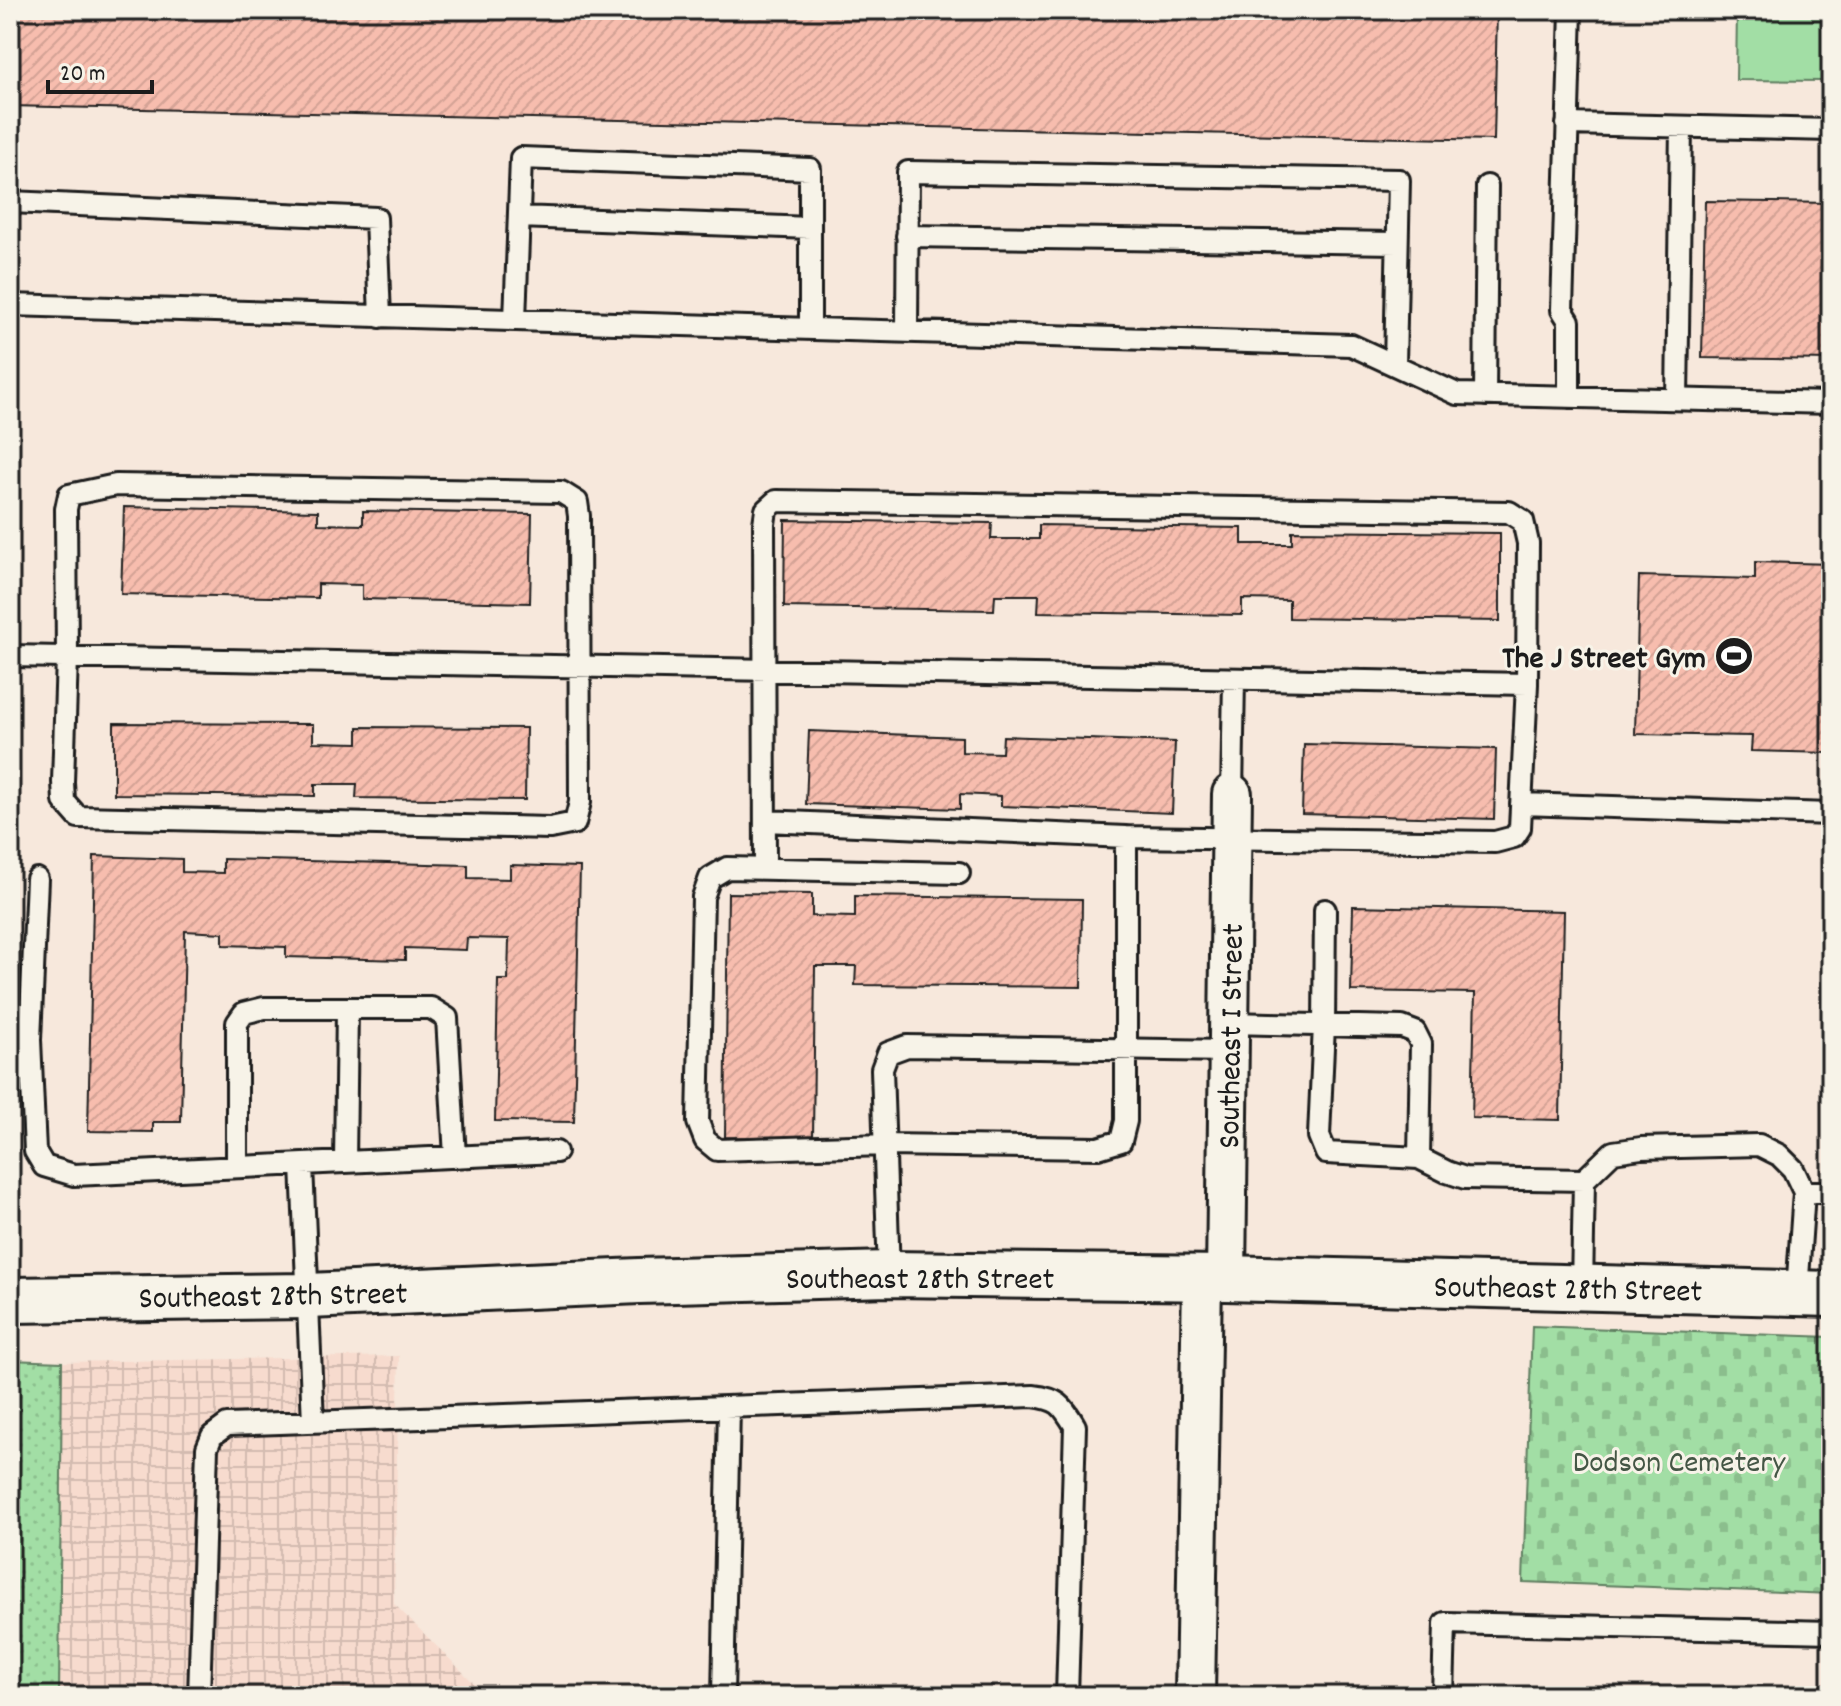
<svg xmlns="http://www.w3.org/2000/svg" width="1841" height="1706" viewBox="0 0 1841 1706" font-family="Dekko,sans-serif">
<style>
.industrial{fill:url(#industrial-grid)}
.cemetery{fill:url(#cemetery-stones);stroke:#5f7d60;stroke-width:2}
.park{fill:url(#park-dots);stroke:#5f7d60;stroke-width:2}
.pitch{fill:#a2dea5;stroke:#5f7d60;stroke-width:2}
.building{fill:url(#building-hatch);stroke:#1c1c1c;stroke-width:2}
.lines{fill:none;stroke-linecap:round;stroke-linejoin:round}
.service-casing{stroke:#1c1c1c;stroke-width:26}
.minor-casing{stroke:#1c1c1c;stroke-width:44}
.secondary-casing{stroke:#1c1c1c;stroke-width:50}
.service{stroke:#f7f3e8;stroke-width:20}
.minor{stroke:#f7f3e8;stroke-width:38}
.secondary{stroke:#f7f3e8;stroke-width:44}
.labels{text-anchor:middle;stroke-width:6;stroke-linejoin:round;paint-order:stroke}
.poi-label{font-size:32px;font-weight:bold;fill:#1c1c1c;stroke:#f7f3e8;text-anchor:end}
.street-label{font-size:32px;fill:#1c1c1c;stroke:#f7f3e8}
.park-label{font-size:32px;fill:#445645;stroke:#f7f3e8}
</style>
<defs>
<pattern id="industrial-grid" width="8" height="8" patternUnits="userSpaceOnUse" patternTransform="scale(2)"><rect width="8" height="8" fill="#f7dbce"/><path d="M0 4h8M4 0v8" fill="none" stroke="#d3bbb0"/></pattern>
<pattern id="cemetery-stones" width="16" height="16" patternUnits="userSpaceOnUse" patternTransform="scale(2)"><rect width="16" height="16" fill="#a2dea5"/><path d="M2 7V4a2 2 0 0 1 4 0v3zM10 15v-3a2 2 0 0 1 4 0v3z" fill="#8bbe8d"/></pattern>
<pattern id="park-dots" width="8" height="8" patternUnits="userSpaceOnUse" patternTransform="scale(2)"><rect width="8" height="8" fill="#a2dea5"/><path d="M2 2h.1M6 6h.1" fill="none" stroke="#8bbe8d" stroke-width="1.8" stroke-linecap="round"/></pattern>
<pattern id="building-hatch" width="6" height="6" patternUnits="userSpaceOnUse" patternTransform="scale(2)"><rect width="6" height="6" fill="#f7bdae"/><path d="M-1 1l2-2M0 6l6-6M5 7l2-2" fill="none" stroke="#d3a295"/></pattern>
</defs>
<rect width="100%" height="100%" fill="#f7e8dc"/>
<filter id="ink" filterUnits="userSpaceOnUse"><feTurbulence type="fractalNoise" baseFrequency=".0125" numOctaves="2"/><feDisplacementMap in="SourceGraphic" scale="16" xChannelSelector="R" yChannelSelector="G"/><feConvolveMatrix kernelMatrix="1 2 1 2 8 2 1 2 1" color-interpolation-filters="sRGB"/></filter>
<g filter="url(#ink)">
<path class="industrial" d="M399 1356 394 1604 487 1696H59L62 1362Z"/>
<path class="cemetery" d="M1532 1326 1831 1337V1594L1523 1582Z"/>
<path class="park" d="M10 1360 62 1362 59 1696H10Z"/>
<path class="pitch" d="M1737 10H1825L1823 81 1736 80Z"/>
<path class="building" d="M10 10H1497L1494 140 10 106Z
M1705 201 1831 203V360L1702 358Z
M124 507 318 511V524L363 525V511L532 514 530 603 362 599V585L318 584V598L121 594Z
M785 520 992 523 991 539H1039V525L1242 528V544H1292V531L1500 533V621L1289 618V600L1242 599V615L1038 612 1039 595H995L994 610 784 607Z
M1755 562 1831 564V753L1751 751 1752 736 1635 734 1639 576 1755 579Z
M114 723 313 724V742L358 743V727L526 728 525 800 356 798 357 784H315V796L114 794Z
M809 731 962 737V752L1002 753 1003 736 1175 742 1172 813 1001 806V796L960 794V809L806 804Z
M1304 744 1496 749 1494 819 1302 814Z
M94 856 182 859V872L223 873V859L468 865V878L510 879V865L580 867 574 1122 495 1121 498 980H508L509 939 467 938 466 950 405 948V960L286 957V947L223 945V933L185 931 181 1122H153V1132L88 1131Z
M728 893 812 894V916L855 917V896L1082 899 1081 987 855 985 856 966H815L813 1138 725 1137Z
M1353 906 1564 911 1560 1120 1472 1118 1475 993 1351 991Z"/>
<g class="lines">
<g class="service-casing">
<path id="service" d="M1567 124 1831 130
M10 202 376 218 380 317
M519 217 810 228
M907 236 1397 243
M10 305 1351 345 1457 394 1831 403
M515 320 521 158 810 169V328
M907 331 908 172 1399 180 1395 365
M1485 395 1487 186
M1569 397V321L1562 310 1571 10
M1677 399 1681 127
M116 485 561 492 577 502 579 516 580 802 575 823 550 828 78 817 64 801 63 782 67 657 66 509 69 495Z
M10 656 1527 684 1520 828 1514 837 1495 842 1126 837V1121L1121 1141 1098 1148 885 1145 717 1150 705 1140 698 1122 703 897 710 878 727 868 959 873
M1232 794 1234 679
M1521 804 1831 814
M765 821 1126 837
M765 868 764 524 766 510 776 501 1509 512 1523 521 1528 543 1527 684
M1325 910 1324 1025 1319 1136 1326 1153 1419 1158
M1229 1023 1402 1027 1415 1032 1421 1044 1419 1158 1447 1172 1465 1178 1584 1180 1582 1288
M10 1039 30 1040 37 879
M30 1040 35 1151 44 1166 74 1175 556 1152
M345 1162 347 1008
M302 1165 313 1422
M237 1167V1023L244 1013 264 1008H431L447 1018 455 1157
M1584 1180 1613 1152 1641 1148 1759 1145 1779 1155 1793 1169 1804 1192 1797 1292
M1804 1192H1831
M889 1274 882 1069 888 1053 907 1046 1229 1051
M199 1696 207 1448 212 1436 227 1425 1033 1396C1058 1399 1062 1404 1075 1426L1067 1696
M723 1696 729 1407
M1443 1696 1445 1623 1831 1632"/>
</g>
<g class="minor-casing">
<path id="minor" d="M1226 1278 1232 794
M1195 1696 1202 1279"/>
</g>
<g class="secondary-casing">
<path id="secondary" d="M10 1300 309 1296 639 1281 889 1274 1226 1278 1831 1294"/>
</g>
<use href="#service" class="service"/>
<use href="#minor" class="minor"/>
<use href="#secondary" class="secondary"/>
</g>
</g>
<defs>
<g id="stadium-disc" transform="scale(2)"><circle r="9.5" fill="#1c1c1c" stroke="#f7f3e8"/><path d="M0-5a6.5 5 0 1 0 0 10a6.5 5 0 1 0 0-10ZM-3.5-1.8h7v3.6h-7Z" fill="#fff"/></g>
</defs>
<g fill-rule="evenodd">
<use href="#stadium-disc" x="1734" y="656"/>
</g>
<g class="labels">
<g class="poi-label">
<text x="1706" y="667">The J Street Gym</text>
</g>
<g class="street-label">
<text transform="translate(1229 1036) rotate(-89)" y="11">Southeast I Street</text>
<text x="920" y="1288">Southeast 28th Street</text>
<text transform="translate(1568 1287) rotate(1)" y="11">Southeast 28th Street</text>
<text transform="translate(273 1294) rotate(-1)" y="11">Southeast 28th Street</text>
</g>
<g class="park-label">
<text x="1679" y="1471">Dodson Cemetery</text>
</g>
</g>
<rect width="1841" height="1706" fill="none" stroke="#f7f3e8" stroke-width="40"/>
<rect x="20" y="20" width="1801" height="1666" fill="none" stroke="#1c1c1c" stroke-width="3" filter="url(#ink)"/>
<path d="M48 80v12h104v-12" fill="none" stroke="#1c1c1c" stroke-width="4"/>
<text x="60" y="80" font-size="24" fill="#1c1c1c" stroke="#f7f3e8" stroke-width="6" paint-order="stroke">20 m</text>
</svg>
